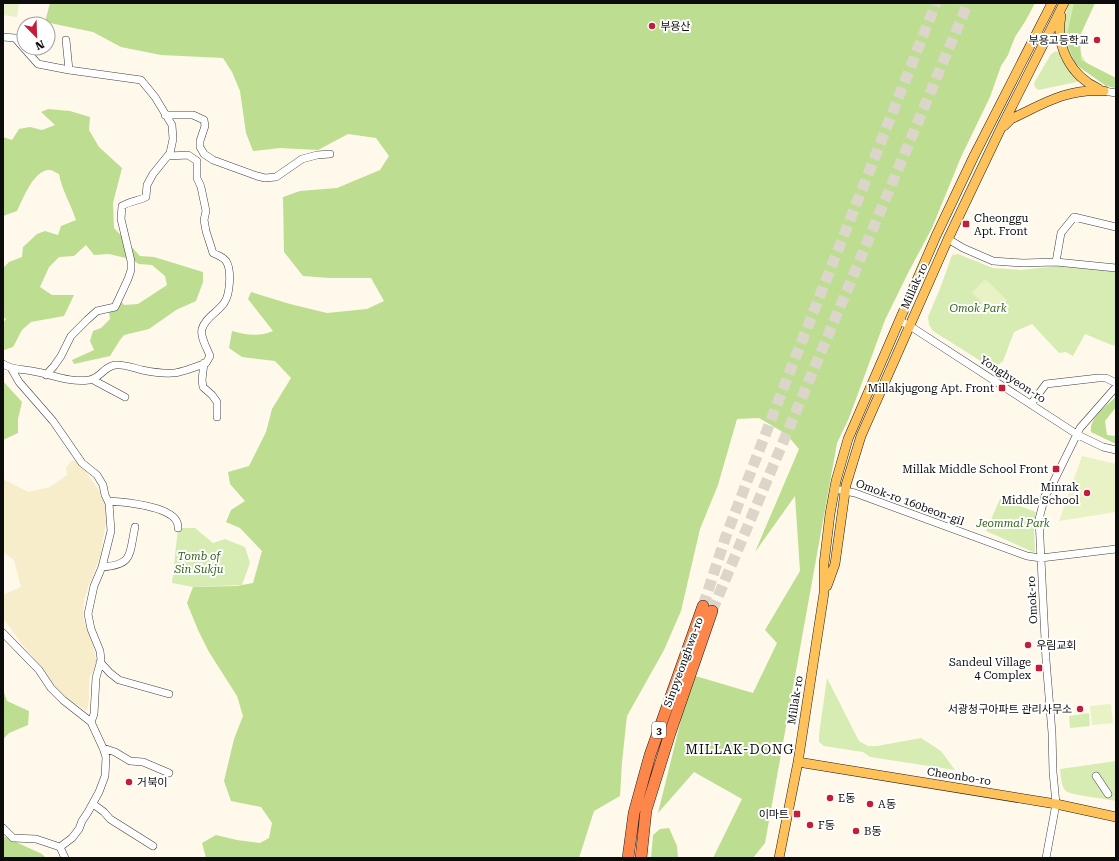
<svg xmlns="http://www.w3.org/2000/svg" width="1119" height="861" viewBox="0 0 1119 861" font-family="'Roboto Serif','Noto Sans KR',serif">
<style>
.farmland{fill:#f7edca}
.green{fill:#d7ecb3}
.forest{fill:#bddd91}
.pitch{fill:#e8f2c5}
.lines{fill:none;stroke-linecap:round;stroke-linejoin:round}
.highway-tunnel{stroke:#dbd5ca;stroke-width:11;stroke-dasharray:11 5.5;stroke-linecap:butt}
.minor-casing{stroke:#3f3f3f;stroke-width:8}
.major-casing{stroke:#1d1d1d;stroke-width:10}
.highway-casing{stroke:#1d1d1d;stroke-width:12}
.minor{stroke:#fff;stroke-width:7}
.major{stroke:#ffc25b;stroke-width:9}
.highway{stroke:#fd864b;stroke-width:11}
.poi-dot{fill:#c41c39;stroke:#fff;stroke-width:1.5}
.labels{text-anchor:middle;stroke-width:4;stroke-linejoin:round;paint-order:stroke}
.shield{fill:#fff;stroke:#555;stroke-width:1}
.shield-label{font-size:10px;font-weight:bold;fill:#0c0c0c}
.poi-label{font-size:11px;fill:#0c0c0c;stroke:#fff;text-anchor:start}
.street-label{font-size:11px;fill:#0c0c0c;stroke:#fff}
.park-label{font-size:11px;font-style:italic;fill:#336719;stroke:#fff}
.quarter-label{font-size:13px;letter-spacing:1px;fill:#0c0c0c;stroke:#fff}
</style>
<rect width="100%" height="100%" fill="#fff9eb"/>
<path class="farmland" d="M73 460 80 464 103 496 108 510 100 557 89 585 84 600 83 617 93 646 96 660 95 668 89 678V699L87 711 67 698 51 682 45 671 21 643 3 618V595L21 587 14 560 3 552V479L28 492 50 487 67 475 66 467Z"/>
<path class="green" d="M1069 3H1090L1075 35 1082 56 1089 67 1103 77 1116 78V85L1078 63 1070 55 1065 45 1062 26Z
M1056 51 1061 54 1080 80 1077 82 1038 90 1035 87 1034 83 1051 54Z
M958 254 993 268 1021 270 1067 265 1116 268V343L1114 346 1085 334 1073 356 1066 352 1059 353 1032 324 1014 332 1003 361 995 368 990 367 933 331 929 325 928 317 941 286 952 255Z
M1000 499 1036 512 1034 527 1035 553 986 531Z
M178 528H195L213 543 225 539 245 547 250 563 242 585 193 587 172 583Z
M827 678 859 741 868 746H877L921 738 941 751 955 770 870 757 863 752 824 746 819 742V734Z
M1089 713 1090 726 1070 728 1069 716Z
M1116 761V801C1107 799 1070 795 1066 791 1061 786 1061 776 1060 769Z"/>
<path class="forest" d="M50 3H1035L1026 20 1015 37 1008 55 1001 66 990 97 961 157 932 228 908 273 885 320 849 418 837 443 765 843 753 858H713L742 799 694 772 658 813 692 675 753 693 777 643 765 630 800 571 795 496 755 552 799 449 786 434 759 418 737 419 718 485 700 529 681 611 664 650 627 716 622 762 620 796 594 811 579 858H206L202 843 216 835 237 840 260 843 269 838 272 823 261 807 231 801 224 781 234 739 243 716 237 696 209 652 198 630 187 603 193 587 237 586 253 583 262 551 240 528 226 522 231 510 245 501 230 484 228 472 249 466 266 432 272 409 291 378 275 361 242 357 229 348 232 331C246 335 259 337 273 331L248 299 251 292 290 304 327 313 367 309 384 301 371 278H329L303 276 284 252 283 197 300 191 337 188 380 170 389 156 376 138 348 134 318 150 280 148 253 151 246 133 240 91 232 72 223 58 161 55 121 47 93 32 45 22Z
M1074 3H1095L1080 36 1081 60 1116 78V88L1106 86 1075 64 1066 39Z
M48 109 70 111 90 117 89 130 99 147 122 168 113 203 114 228 140 256 154 257 203 272V282L196 301 176 310 149 329 124 335 120 340 110 356 74 364 72 360 94 350 90 341 93 331 101 328 110 319 109 312 118 297 124 305 138 304 167 285 165 276 152 265 139 264 130 259 109 254 94 255 86 245 74 256 59 257 49 267 40 287 52 295H74L64 316 31 322 22 330 13 347 4 350 3 348V323L6 319 3 317V268L9 262 22 257 23 247 37 234 45 231 58 235 61 226 76 220C71 204 62 191 59 174 56 173 53 170 50 170 34 169 23 199 17 211L3 216V137L12 140 19 129 30 127 42 130 55 125 41 112Z
M3 381 22 402 18 419V433L3 440Z
M1116 397V407L1105 421 1107 435 1116 436V444L1091 432C1089 418 1107 405 1116 397Z
M3 690 7 701 29 711 28 725 9 733 3 739Z
M669 828 677 846 678 858H651L653 835 660 829Z
M3 836 42 854 46 858H3Z"/>
<path class="pitch" d="M3 3H19L17 17 3 15Z
M985 279 1007 300 994 313 972 293Z
M1082 456 1116 464V512L1059 521Z
M1111 704 1113 723 1092 725 1090 706Z"/>
<g class="lines">
<path class="highway-tunnel" d="M703 606 726 536 788 376 936 3
M712 611 968 3"/>
<g class="minor-casing">
<path id="minor" d="M3 37 15 38 38 64 69 70 141 80 155 97 172 125 173 139 170 153 153 174 147 185 146 197C138 201 130 201 122 206L121 219 131 261V270L128 279 115 307 97 311 87 320 71 336 61 356 54 366 46 375
M66 40 69 70
M1104 91 1116 93
M165 115H193L204 120 205 126 200 141V147L204 154 213 160 257 176 265 178 276 177 302 159 317 155 330 154
M948 239 963 248 993 261 1023 263 1056 262 1116 268
M1056 262 1061 233 1074 217 1116 227
M900 321 910 326 1078 435 1103 447 1116 450
M204 363 202 380 203 387 212 395 217 402V417
M3 364C12 370 21 369 32 371 51 374 69 383 89 380 101 378 103 367 115 365 123 364 134 368 142 370 172 376 178 374 206 363L210 356C207 348 200 337 202 329 205 318 218 312 224 303 230 295 232 270 226 261 223 257 218 255 213 253L206 231 204 220 206 211 201 187 197 178V161L188 155 169 156
M11 368 19 382 53 421 82 463 97 475 103 485 105 495 109 503 111 531 102 567 94 586 88 614 91 629 100 651 101 660 96 678 94 714 91 722
M94 378 95 381 125 397
M1031 404 1046 384 1098 378H1106L1116 383
M840 490 855 493 1027 556 1041 558 1116 549
M108 501C124 502 170 506 177 522 178 524 178 526 178 528
M102 567C134 565 129 554 135 527
M3 633 39 670 51 688 63 700 91 722 103 748 106 757 105 776 99 792 88 812 82 821 79 829 72 838 60 847
M100 662 110 673 119 680 169 694
M103 748 115 752 130 761 143 762 169 773
M1096 776 1108 794
M93 804 104 812 110 819 153 846
M3 828 13 838 36 839 60 847
M60 847 65 858
M1046 858 1056 804 1053 772 1052 733 1046 660 1039 519 1045 496 1052 485 1080 428 1116 387"/>
</g>
<g class="major-casing">
<path id="major" d="M1061 16C1055 47 1071 76 1099 89
M1004 126 1011 119C1043 104 1067 88 1104 91
M827 586 835 564 846 485 861 436 948 239 1001 128 1064 3
M798 762 1056 804 1116 817
M779 858 798 762 824 593V564L830 514 836 481 848 439 936 236 974 156 1052 3"/>
</g>
<g class="highway-casing">
<path id="highway" d="M628 858 634 813 650 755 703 606
M641 858 646 810 670 733 712 611"/>
</g>
<use href="#minor" class="minor"/>
<use href="#major" class="major"/>
<use href="#highway" class="highway"/>
</g>
<g class="poi-dot">
<circle cx="652" cy="26" r="4"/>
<circle cx="1097" cy="40" r="4"/>
<rect x="962" y="220" width="8" height="8" rx="2"/>
<rect x="998" y="384" width="8" height="8" rx="2"/>
<rect x="1052" y="465" width="8" height="8" rx="2"/>
<circle cx="1087" cy="493" r="4"/>
<circle cx="1028" cy="645" r="4"/>
<rect x="1035" y="664" width="8" height="8" rx="2"/>
<circle cx="1080" cy="709" r="4"/>
<circle cx="129" cy="782" r="4"/>
<circle cx="830" cy="798" r="4"/>
<circle cx="870" cy="804" r="4"/>
<rect x="793" y="810" width="8" height="8" rx="2"/>
<circle cx="810" cy="825" r="4"/>
<circle cx="856" cy="831" r="4"/>
</g>
<g class="labels">
<rect class="shield" x="652" y="722" width="14" height="16" rx="3"/>
<g class="shield-label">
<text x="659" y="734">3</text>
</g>
<g class="poi-label">
<text x="660" y="30">부용산</text>
<text x="1089" y="44" text-anchor="end">부용고등학교</text>
<text x="974" y="222">Cheonggu<tspan x="974" dy="13">Apt. Front</tspan></text>
<text x="994" y="392" text-anchor="end">Millakjugong Apt. Front</text>
<text x="1048" y="473" text-anchor="end">Millak Middle School Front</text>
<text x="1079" y="491" text-anchor="end">Minrak<tspan x="1079" dy="13">Middle School</tspan></text>
<text x="1036" y="649">우림교회</text>
<text x="1031" y="666" text-anchor="end">Sandeul Village<tspan x="1031" dy="13">4 Complex</tspan></text>
<text x="1072" y="713" text-anchor="end">서광청구아파트 관리사무소</text>
<text x="137" y="786">거북이</text>
<text x="838" y="802">E동</text>
<text x="878" y="808">A동</text>
<text x="789" y="818" text-anchor="end">이마트</text>
<text x="818" y="829">F동</text>
<text x="864" y="835">B동</text>
</g>
<g class="street-label">
<text transform="translate(914 286) rotate(-66)" y="4">Millak-ro</text>
<text transform="translate(1013 379) rotate(33)" y="4">Yonghyeon-ro</text>
<text transform="translate(910 502) rotate(20)" y="4">Omok-ro 160beon-gil</text>
<text transform="translate(1032 600) rotate(-93)" y="4">Omok-ro</text>
<text transform="translate(683 662) rotate(-70)" y="4">Sinpyeonghwa-ro</text>
<text transform="translate(795 700) rotate(-81)" y="4">Millak-ro</text>
<text transform="translate(959 776) rotate(9)" y="4">Cheonbo-ro</text>
</g>
<g class="park-label">
<text x="978" y="312">Omok Park</text>
<text x="1013" y="527">Jeommal Park</text>
<text x="199" y="560">Tomb of<tspan x="199" dy="13">Sin Sukju</tspan></text>
</g>
<g class="quarter-label">
<text x="740" y="754">MILLAK-DONG</text>
</g>
</g>
<rect width="1119" height="861" fill="none" stroke="#0c0c0c" stroke-width="8"/>
<g transform="translate(36 36) rotate(157)"><circle r="19" fill="#ffffff" stroke="#9e9e9e"/>
<path d="M0-3L7 15L0 10L-7 15Z" fill="#c41c39"/>
<text y="-6" font-size="11" font-weight="bold" text-anchor="middle" fill="#0c0c0c">N</text>
</g>
</svg>
